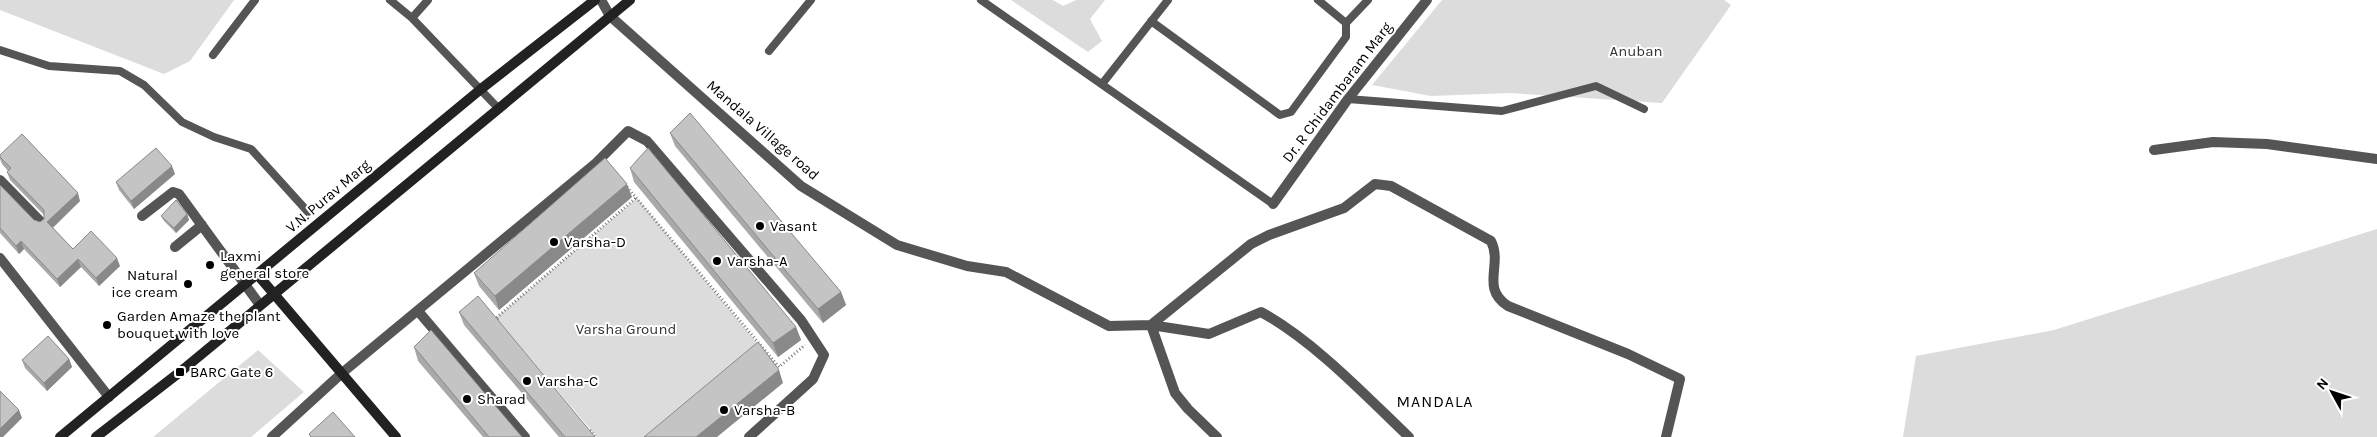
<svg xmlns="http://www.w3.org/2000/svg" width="2377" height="437" viewBox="0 0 2377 437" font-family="Karla,sans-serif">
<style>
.green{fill:#dcdcdc}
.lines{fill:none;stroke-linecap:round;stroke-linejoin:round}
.path{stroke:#777;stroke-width:3;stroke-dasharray:1 2.5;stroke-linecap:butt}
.lane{stroke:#555;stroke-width:8}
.street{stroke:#555;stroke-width:10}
.secondary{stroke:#222;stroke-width:10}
.wall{fill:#a9a9a9}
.shaded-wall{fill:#898989}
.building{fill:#c4c4c4;stroke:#898989}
.poi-dot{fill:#000;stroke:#fff;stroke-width:2}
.labels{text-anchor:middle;stroke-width:4;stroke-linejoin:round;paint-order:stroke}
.park-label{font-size:15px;fill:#333;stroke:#fff}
.street-label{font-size:15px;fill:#000;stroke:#fff}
.poi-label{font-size:15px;fill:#000;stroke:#fff;text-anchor:start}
.neighbourhood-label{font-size:16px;letter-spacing:1px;fill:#000;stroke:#fff}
</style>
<rect width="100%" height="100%" fill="#fff"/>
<path class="green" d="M0 0H234L190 61 164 74 0 10Z
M1011 0H1053L1063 6 1076 0H1105L1090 19 1102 41 1088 52Z
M1442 0H1724L1731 5 1662 103 1509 93 1431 96 1372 85Z
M637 198 762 349 657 437H597L496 318Z
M2377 229V437H1903L1916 356 2054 330Z
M258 350 304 392 251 437H153Z"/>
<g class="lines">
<path class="path" d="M627 187 779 367 805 345
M498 320 496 318 636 198
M590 430 595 437"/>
<path class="lane" d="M390 0 412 18 498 108
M981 0 1273 204
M412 18 428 0
M1151 21 1280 115 1291 112 1346 37V23L1318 0
M1346 23 1368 0
M0 50 49 66 120 71 144 85 182 122 214 137 251 149 308 212
M769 51 811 0
M213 55 255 0
M1102 84 1168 0
M1348 99 1502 111 1596 86 1644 109"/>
<path class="street" d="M601 0 610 16 801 186 897 245 967 266 1006 272 1109 326 1151 325 1209 334 1261 312C1314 341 1365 395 1409 437
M2154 150 2213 142 2267 144 2377 159
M0 180 42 223
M1273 204 1348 99 1427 0
M142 216 173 192 179 194 260 305
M175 247 202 225
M0 258 109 397
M418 311 525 437
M1151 325 1251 244 1269 235 1344 208 1375 184 1391 186 1491 241C1503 265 1480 288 1508 306L1628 354 1680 379 1666 437
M1151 325 1175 393 1188 409 1217 437
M272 437 342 373 596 163 628 131 647 141 801 320 824 355 813 379 749 437"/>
<path class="secondary" d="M257 274 396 437
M60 437 481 89 595 0
M96 437 180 372 630 0"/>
</g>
<path class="wall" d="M670 133 841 292 846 305 823 323 675 146Z
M0 155 80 201 53 228 73 249 120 266 99 286 81 267 60 287 24 249 19 254 0 233V185L34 220 40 222 44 219V215L10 180 7 172 8 171 2 164 0 159Z
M630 168 796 327 801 340 778 357 634 182Z
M175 174 134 209 119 190 116 182Z
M632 197 499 310 479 286 474 273Z
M187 214 189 220 176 233 164 221 161 216Z
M459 312 595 437H559L464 325Z
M414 347 522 437H483L418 361Z
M69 359 72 367 47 391 25 368 22 360Z"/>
<path class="shaded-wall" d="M172 166 175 174 134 209 131 201Z
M627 184 632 197 499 310 495 296Z
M78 193 80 201 50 230 47 222Z
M187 214 189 220 176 233 174 228Z
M21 241 24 249 19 254 16 246Z
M117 258 120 266 99 286 96 278Z
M78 259 81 267 60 287 57 279Z
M841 292 846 305 823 323 818 309Z
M796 327 801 340 778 357 773 343Z
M69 359 72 367 47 391 44 383Z
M779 370 783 383 717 437H696Z
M19 410 22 418 3 437H0V429Z"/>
<path class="building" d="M690 113 841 292 818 309 670 133Z
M22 134 78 193 47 222 73 249 91 231 117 258 96 278 78 259 57 279 21 241 16 246 0 228V185L34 220 40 222 44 219V210L7 172 11 168 0 157V155Z
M156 148 172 166 131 201 116 182Z
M648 148 796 327 773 343 630 168Z
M605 158 627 184 495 296 474 273Z
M176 200 187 214 174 228 161 216Z
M478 296 595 437H565L459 312Z
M431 330 522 437H489L414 347Z
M48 336 69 359 44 383 22 360Z
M758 342 779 370 696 437H644Z
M0 391 19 410 0 429Z
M333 412 355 437H311L309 434Z"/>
<g class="poi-dot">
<circle cx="760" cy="226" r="5"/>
<circle cx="554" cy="242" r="5"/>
<circle cx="717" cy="261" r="5"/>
<circle cx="210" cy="265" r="5"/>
<circle cx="188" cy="284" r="5"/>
<circle cx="107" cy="325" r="5"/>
<rect x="175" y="367" width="10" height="10" rx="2.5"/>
<circle cx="527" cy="381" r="5"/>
<circle cx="467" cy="399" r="5"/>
<circle cx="724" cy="410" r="5"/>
</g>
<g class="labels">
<g class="park-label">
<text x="1636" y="56">Anuban</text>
<text x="626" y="334">Varsha Ground</text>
</g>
<g class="street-label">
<text transform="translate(1337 92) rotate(-53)" y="5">Dr. R Chidambaram Marg</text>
<text transform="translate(763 130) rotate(41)" y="5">Mandala Village road</text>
<text transform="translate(328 196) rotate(-40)" y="5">V.N. Purav Marg</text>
</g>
<g class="poi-label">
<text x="770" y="231">Vasant</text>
<text x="564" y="247">Varsha-D</text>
<text x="220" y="261">Laxmi<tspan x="220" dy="17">general store</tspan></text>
<text x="727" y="266">Varsha-A</text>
<text x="178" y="280" text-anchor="end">Natural<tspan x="178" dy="17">ice cream</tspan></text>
<text x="117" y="321">Garden Amaze the plant<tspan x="117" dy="17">bouquet with love</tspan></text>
<text x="190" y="377">BARC Gate 6</text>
<text x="537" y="386">Varsha-C</text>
<text x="477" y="404">Sharad</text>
<text x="734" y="415">Varsha-B</text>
</g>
<g class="neighbourhood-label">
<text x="1435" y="407">MANDALA</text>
</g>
</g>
<g transform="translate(2332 392) rotate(310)" stroke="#ffffff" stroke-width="4" paint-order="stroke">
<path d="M0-4L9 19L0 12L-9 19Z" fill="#000000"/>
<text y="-8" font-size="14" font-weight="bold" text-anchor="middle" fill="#000000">N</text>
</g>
</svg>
